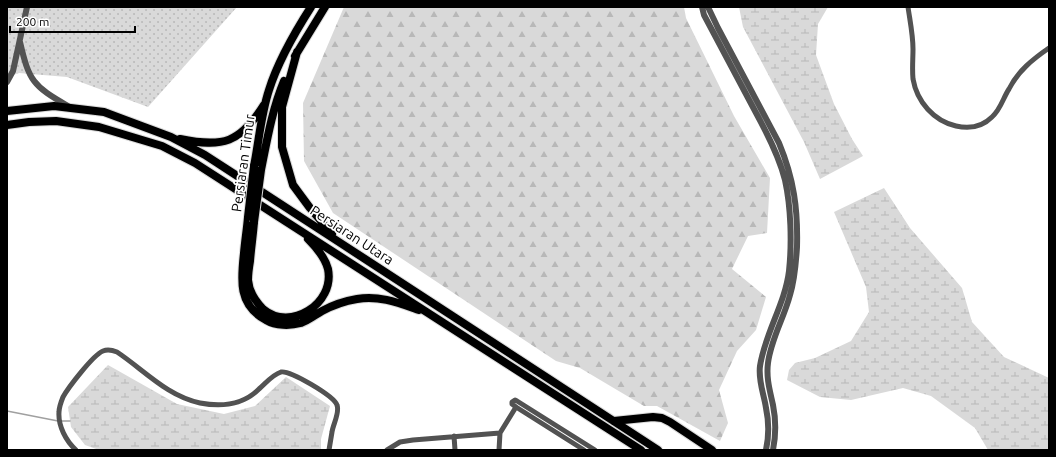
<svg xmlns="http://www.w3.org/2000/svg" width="1056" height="457" viewBox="0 0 1056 457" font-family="Ubuntu,sans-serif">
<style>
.grass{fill:url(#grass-dots)}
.forest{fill:url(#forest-firs)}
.wetland{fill:url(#wetland-marsh)}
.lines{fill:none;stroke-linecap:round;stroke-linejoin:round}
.stream{stroke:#a0a0a0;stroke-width:1.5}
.primary-casing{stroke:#dbdbdb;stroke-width:10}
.minor{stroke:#525252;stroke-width:5}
.tertiary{stroke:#525252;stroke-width:6}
.primary{stroke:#000;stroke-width:8}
.primary-bridge-casing{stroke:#dbdbdb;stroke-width:10;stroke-linecap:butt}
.primary-bridge{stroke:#000;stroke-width:8}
.labels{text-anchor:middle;stroke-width:3.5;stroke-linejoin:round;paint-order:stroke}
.street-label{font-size:14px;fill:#000;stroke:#fff}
</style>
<defs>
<pattern id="grass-dots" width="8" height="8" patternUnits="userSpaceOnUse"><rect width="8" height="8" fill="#d9d9d9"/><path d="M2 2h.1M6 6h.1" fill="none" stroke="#b8b8b8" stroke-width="1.8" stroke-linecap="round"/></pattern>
<pattern id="forest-firs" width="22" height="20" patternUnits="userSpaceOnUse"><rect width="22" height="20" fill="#d9d9d9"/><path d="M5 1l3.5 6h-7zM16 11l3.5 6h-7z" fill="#b8b8b8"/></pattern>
<pattern id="wetland-marsh" width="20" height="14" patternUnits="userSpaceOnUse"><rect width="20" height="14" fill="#d9d9d9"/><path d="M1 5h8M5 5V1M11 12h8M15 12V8" fill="none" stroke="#b8b8b8"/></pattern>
</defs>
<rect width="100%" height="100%" fill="#fff"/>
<path class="grass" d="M7 7H237L148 107 67 77 19 73 7 77Z"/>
<path class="forest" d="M344 7H684L686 18 734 116 770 178 767 233 748 236 732 269 766 297 756 330 737 351 719 390 728 423 720 441 657 406H644L580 368 556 361 333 213 304 161 303 103Z"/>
<path class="wetland" d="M739 7H828L818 24 816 55 834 104 852 139 863 156 820 179 804 142 743 27Z
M884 188 910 228 962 288 972 322 1004 357 1049 378V450H988L975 428 931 396 903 388 851 400 820 397 787 380 789 370 795 363 815 358 851 341 869 312 866 287 834 212Z
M108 365 177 404 224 414 255 406 286 377 330 406 321 439V450H99L85 445 71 427 68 407Z"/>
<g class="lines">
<path class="stream" d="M7 411 58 421
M62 421H70"/>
<g class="primary-casing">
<path id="primary" d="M297 52 282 107V147L293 185 310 208 332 234
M295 56 325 7
M7 111 54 106 104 112 171 137 205 155 342 244 658 450
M7 125 29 122 56 121 99 127 162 146 195 163 641 450
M180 139C223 148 240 143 264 105
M254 166C259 141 261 114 269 90 278 61 295 32 311 7
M261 170C267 140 272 110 284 81
M248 217C247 229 245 241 244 253 241 280 238 305 266 320 276 326 290 326 301 323 309 320 315 315 322 311 333 305 345 301 357 299 379 295 399 303 419 310
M254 222C253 235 251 248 250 261 249 267 248 274 248 280 249 291 255 301 263 309 290 332 335 304 328 269 325 257 316 247 308 239
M614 421 653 417 662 418 670 422 712 450"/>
</g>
<path class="minor" d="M908 7C910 21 913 35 913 49 913 59 912 69 913 79 917 102 934 121 956 126 969 129 982 127 992 117 1001 109 1003 98 1009 89 1018 71 1033 59 1049 48
M454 436 455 450
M76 450C66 441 58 426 59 412 59 407 61 402 63 397 68 388 93 355 103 351 108 349 112 350 117 352 144 370 167 396 200 403 221 407 243 405 259 389 266 383 272 375 281 372 290 370 334 396 337 405 340 413 333 424 332 432 331 438 330 444 329 450
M387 450 400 442 413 440 500 433
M499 450 500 433 516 407
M584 450 516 407 512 404V402L515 400 517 401 595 450"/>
<path class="tertiary" d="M702 7 704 15C721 47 738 79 755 111 767 133 779 156 785 180 791 207 792 243 789 271 785 304 765 333 760 366 758 381 764 394 766 408 769 422 769 436 766 450
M708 7 718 28 779 143C794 179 798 209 797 247 796 263 795 279 790 295 784 318 771 339 768 363 766 378 770 391 773 405 776 420 776 435 773 450
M20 42C29 81 33 86 68 106
M7 82 13 71 27 7"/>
<use href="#primary" class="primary"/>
<g class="primary-bridge-casing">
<path id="primary-bridge" d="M248 217 254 166
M254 222 261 170"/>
</g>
<use href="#primary-bridge" class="primary-bridge"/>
</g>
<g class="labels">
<g class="street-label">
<text transform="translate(243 163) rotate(-82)" y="5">Persiaran Timur</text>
<text transform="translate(352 235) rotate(33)" y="5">Persiaran Utara</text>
</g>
</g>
<rect width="1056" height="457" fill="none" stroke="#000000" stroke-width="16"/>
<path d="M10 26v6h125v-6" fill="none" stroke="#000000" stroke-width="2"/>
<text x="16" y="26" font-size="12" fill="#000000" stroke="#ffffff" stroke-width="3" paint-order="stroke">200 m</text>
</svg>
